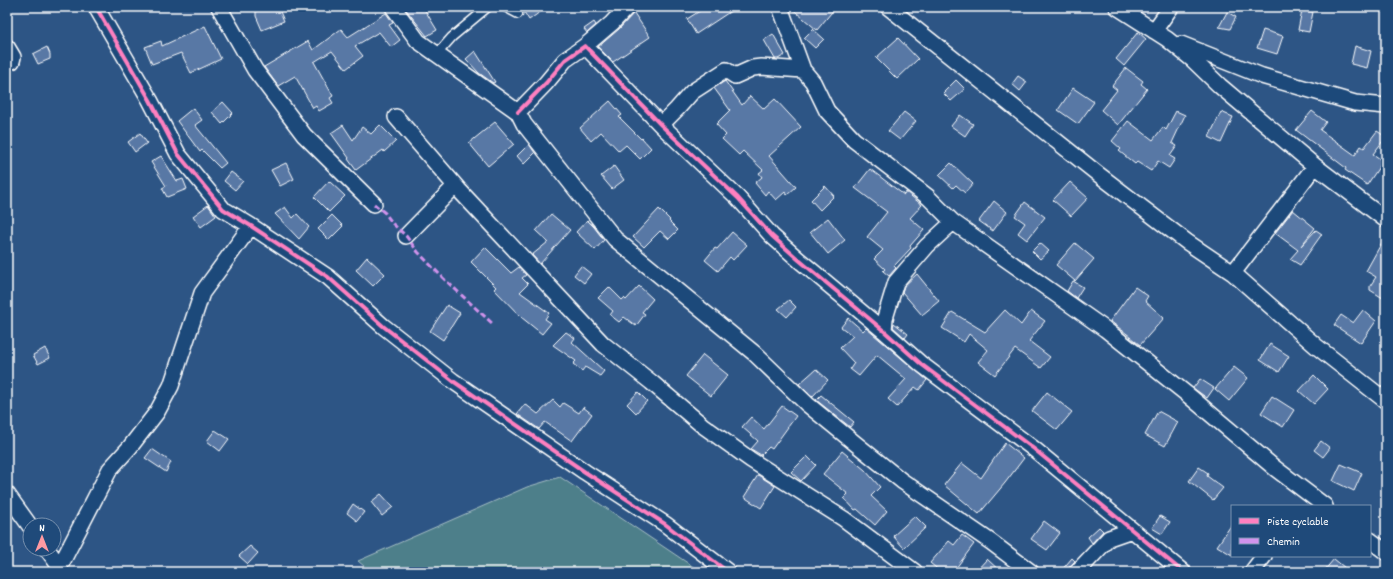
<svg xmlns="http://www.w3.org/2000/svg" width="1393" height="579" viewBox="0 0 1393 579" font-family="Dekko,sans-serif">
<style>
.green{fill:#4e7f8a;stroke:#a6bfc4}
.building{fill:#5978a5;stroke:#fff}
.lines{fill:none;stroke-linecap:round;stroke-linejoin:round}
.lane-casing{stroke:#fff;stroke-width:11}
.street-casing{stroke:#fff;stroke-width:18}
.lane{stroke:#1f4a7a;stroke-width:8}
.street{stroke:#1f4a7a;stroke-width:15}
.quiet{stroke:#d193ec;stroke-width:3;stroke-dasharray:6 3;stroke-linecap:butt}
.cycleway-casing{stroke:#1f4a7a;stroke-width:6}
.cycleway{stroke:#ff80c0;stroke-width:4}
</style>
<rect width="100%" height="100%" fill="#2d5585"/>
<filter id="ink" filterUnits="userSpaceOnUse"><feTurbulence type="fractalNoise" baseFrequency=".025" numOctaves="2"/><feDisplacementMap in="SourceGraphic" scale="8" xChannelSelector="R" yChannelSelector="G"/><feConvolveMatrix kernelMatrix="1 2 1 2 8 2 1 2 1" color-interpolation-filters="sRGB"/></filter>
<g filter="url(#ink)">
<path class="green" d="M560 477 701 572H371L358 561 527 487Z"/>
<path class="building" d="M267 7H278L284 21 262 30 256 16V11Z
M404 7H423L437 30 427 36Z
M521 7H547L529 20Z
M706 7H737L696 34 687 19Z
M790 7H836L817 30Z
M1302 10 1313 12 1309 32 1298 30Z
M1227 12 1236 17 1230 29 1219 27Z
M386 13 393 23 389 25 400 40 391 47 379 32 355 46 363 56 346 69 332 51 314 62 333 96 330 98 333 103 319 111 316 106 313 108 295 76 278 86 264 67 308 41 313 50 341 29 348 37Z
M634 13 650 37 613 62 598 47 619 29Z
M594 22 596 25 587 33 584 29Z
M205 26 221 59 191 73 181 53 152 64 145 47 161 41 162 46Z
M813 29 824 39 815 48 804 38Z
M1263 30 1283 36 1277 54 1257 48Z
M1138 32 1146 39 1124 66 1116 59Z
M773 34 785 55 778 59H775L764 40Z
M898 38 918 59 897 79 876 58Z
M1355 46 1371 51 1367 68 1351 64Z
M47 47 50 54V59L38 64 33 54Z
M475 51 495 82 493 83 479 73 466 59Z
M1126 68 1143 81 1141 84 1147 89 1118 125 1101 110 1117 90 1112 86Z
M1018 76 1027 82 1020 91 1012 84Z
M956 80 965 89 951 101 943 93Z
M725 81 742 105 750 96 764 109 775 99 801 127 769 156 796 187 787 195 785 192 776 200 768 191 765 195 755 183 762 177 759 173 763 170 743 151 739 155 722 139 726 135 716 124 730 110 714 88Z
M1073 88 1094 102 1078 124 1058 110Z
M610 101 622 115 619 117 641 139 642 138 651 148 640 159 626 145 619 151 601 132 591 141 580 128Z
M223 102 233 113 222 124 212 112Z
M193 108 202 120 195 125 226 163 220 168 202 150 200 152 177 121Z
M1176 111 1185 115 1172 143 1177 146 1170 156 1175 159 1169 168 1158 161 1151 171 1137 162 1135 164 1119 151 1121 149 1112 141 1128 121 1153 140 1163 127 1166 130Z
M1312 111 1326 122 1320 130 1355 155 1361 146 1364 148 1377 131 1386 137 1373 154 1383 161 1367 185 1345 170 1346 168 1296 130Z
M904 112 916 121 900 140 888 131Z
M1221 112 1233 117 1221 143 1209 137Z
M960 115 973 124 965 136 951 126Z
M495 122 514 144 488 166 469 143Z
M343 125 353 140 362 127 371 134 380 125 396 141 384 152 383 150 356 170 348 159 349 158 331 133Z
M140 133 147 143 135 152 128 142Z
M529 144 535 153 524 164 517 156Z
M161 156 177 181 183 179 187 189 167 197 162 188 166 186 151 162Z
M286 163 294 179 280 186 271 170Z
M951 163 973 184 965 193 956 185 953 188 939 175Z
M614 166 624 180 612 189 601 176Z
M870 169 904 195 906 192 922 205 910 218 924 230 910 246 911 248 894 266 896 268 889 276 883 271 885 269 874 259 883 250 867 237 887 212 855 188Z
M231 172 243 181 235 190 224 181Z
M329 181 345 196 329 212 314 197Z
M1070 182 1088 198 1071 216 1053 200Z
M825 186 834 196 820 210 811 200Z
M994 201 1007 212 993 231 979 221Z
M1025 202 1045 217 1027 240 1018 233 1025 223 1015 216Z
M208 205 216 216 201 227 193 216Z
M285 207 293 218 297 214 309 227 299 239 275 214Z
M659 209 670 220 669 221 678 230 669 239 660 231 644 247 633 237Z
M1293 210 1315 228 1301 246 1316 230 1322 234 1300 265 1290 259 1298 250 1275 233Z
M551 214 570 230 540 264 532 255 548 242 536 231Z
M332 215 343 226 329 240 318 229Z
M828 218 845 240 828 254 810 232Z
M587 220 594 227 604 240 595 250 576 232Z
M732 232 747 245 733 260 730 257 718 271 705 260 715 248 717 249Z
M1386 235V300L1370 290V286L1376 277 1366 271Z
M1040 243 1049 251 1040 259 1032 251Z
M1075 243 1094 259 1075 281 1056 265Z
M485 247 511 273 519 267 526 275 522 278 528 284 520 292 549 313 545 319 551 323 542 334 521 317 494 289 496 287 471 262Z
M367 257 385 274 373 286 356 270Z
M581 266 591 274 584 283 574 275Z
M917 274 939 301 922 315 902 292 904 286Z
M1073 281 1083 287 1076 298 1067 291Z
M639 286 653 299 642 312 645 314 636 326 624 317 619 322 610 315 613 311 598 298 609 287 622 300 624 298 626 300Z
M1135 287 1148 296 1145 301 1164 318 1140 345 1130 337H1131L1110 321Z
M789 300 796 307 787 317 778 309Z
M447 305 460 313 443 340 430 331Z
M1005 310 1021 325 1031 311 1045 321 1029 341 1050 357 1041 368 1015 349 995 375 978 362 988 350 969 334 964 342 942 328 952 312 985 332Z
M1363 310 1376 321 1361 343 1334 325 1341 315 1353 323Z
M848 318 863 331 866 328 927 380 919 390 915 387 897 407 888 399 906 379 877 355 859 376 850 369 854 363 840 348 853 336 841 327Z
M894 323 908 334 905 338 893 327Z
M566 332 575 338 572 342 604 371 600 376 585 367 582 371 573 364 576 361 553 345Z
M1270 344 1289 356 1279 372 1260 360Z
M45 348 50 358 38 364 33 355Z
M703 355 728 375 711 396 686 376Z
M1234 367 1248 378 1229 401 1215 389Z
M816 369 828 380 812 397 799 384Z
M1314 375 1328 389 1314 404 1299 391Z
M1200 379 1214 388 1207 398 1193 388Z
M638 392 647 401 636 413 627 404Z
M1047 392 1072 412 1057 430 1032 411Z
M821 395 854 422 850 427 816 400Z
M1272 396 1294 410 1283 427 1261 413Z
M553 400 560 407 563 403 579 413 583 407 592 414 572 441 545 422 539 429 517 414 525 404 538 414Z
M782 406 796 416 772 449 769 447 761 455 751 449 758 441 742 427 751 417 764 429Z
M1158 411 1178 422 1165 446 1145 435Z
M215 430 229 439 220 451 207 441Z
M1321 441 1330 448 1323 457 1314 450Z
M1005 443 1024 458 1005 483 979 514 944 485 962 463 981 478Z
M152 449 171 462 166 472 145 458Z
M842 451 865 470 880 487 871 496 887 511 875 525 857 509 855 510 844 498 848 494 823 474Z
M807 456 816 465 801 481 791 472Z
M1341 464 1362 473 1354 491 1333 481Z
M1199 467 1208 473 1207 476 1223 488 1213 500 1189 481Z
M758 475 775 486 761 508 744 497Z
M381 494 393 507 382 516 371 502Z
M353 504 364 512 357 521 347 513Z
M915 516 926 527 904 548 893 536Z
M1160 516 1170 522 1162 534 1152 528Z
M1044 521 1060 533 1047 550 1031 539Z
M1232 524V555L1217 546Z
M1099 527 1103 531 1092 543 1088 537Z
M962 535 974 544 953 572H941L930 563 949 541 954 545Z
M250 546 258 553 248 564 239 556Z
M1072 558 1075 561 1070 566 1068 572H1060Z
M987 559 1001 572H975Z
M1334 559 1350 572H1323Z"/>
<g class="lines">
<g class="lane-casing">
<path id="lane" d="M505 7 518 14
M437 54 452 37 488 7"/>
</g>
<g class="street-casing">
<path id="street" d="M96 7 150 100 178 154 223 209 251 226 328 277 383 326 453 381 585 472 665 524 728 572
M219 7 255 70 304 135 374 204
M393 7 418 41 518 112 524 124 615 239 754 353 807 404 856 444 902 481 991 542 1031 572
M780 7 803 70 813 82 827 111 854 140 928 197 953 222 1105 329 1188 395 1276 469 1325 506
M888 7 1098 174 1187 242 1233 273 1316 346 1386 401
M1117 7 1167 39 1193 60 1220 86 1315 166 1386 220
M1154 31 1171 7
M1181 44 1262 76 1355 103 1386 106
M585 46 612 23 627 7
M7 47 13 57 12 61 7 63
M518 112 546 83 565 60 585 46 661 125 738 198 772 236 799 260 884 331 921 364 1034 449 1183 572
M396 117 459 190 603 344 651 382 702 425 751 460 844 519 915 572
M661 125 677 109 692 92 726 70 735 76 753 68 761 67 803 70
M406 236 455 186
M1233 273 1315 166
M884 331 885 318 896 282 927 246 953 222
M7 494 30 526
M1370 540 1386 552
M47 549 60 567
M57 572 110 469 130 447 157 412 171 386 202 293 251 226
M1077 572 1109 538 1132 530
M1252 572 1264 556"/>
</g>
<use href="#lane" class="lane"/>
<use href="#street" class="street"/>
<path class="quiet" d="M374 204 385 213 393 224 406 236 418 252 443 278 494 325"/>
<g class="cycleway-casing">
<path id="cycleway" d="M96 7 150 100 178 154 223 209 251 226 328 277 383 326 453 381 585 472 665 524 728 572
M518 112 546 83 565 60 585 46 661 125 738 198 772 236 799 260 884 331 921 364 1034 449 1183 572"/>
</g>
<use href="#cycleway" class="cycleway"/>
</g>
</g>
<rect width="1393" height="579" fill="none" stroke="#1f4a7a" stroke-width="24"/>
<rect x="12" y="12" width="1369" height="555" fill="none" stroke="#fff" stroke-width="1.5" filter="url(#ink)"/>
<rect x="1231" y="505" width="140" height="52" fill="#1f4a7a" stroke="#7992af"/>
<rect x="1239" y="518" width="20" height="6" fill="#ff80c0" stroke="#7992af"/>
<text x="1267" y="525" font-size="12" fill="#ffffff">Piste cyclable</text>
<rect x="1239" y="538" width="20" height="6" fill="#d193ec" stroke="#7992af"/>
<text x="1267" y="545" font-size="12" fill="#ffffff">Chemin</text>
<g transform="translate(42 537)"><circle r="19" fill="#1f4a7a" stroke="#7992af"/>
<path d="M0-3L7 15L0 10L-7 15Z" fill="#ff9aa2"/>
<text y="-6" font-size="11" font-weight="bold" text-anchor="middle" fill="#ffffff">N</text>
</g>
</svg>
